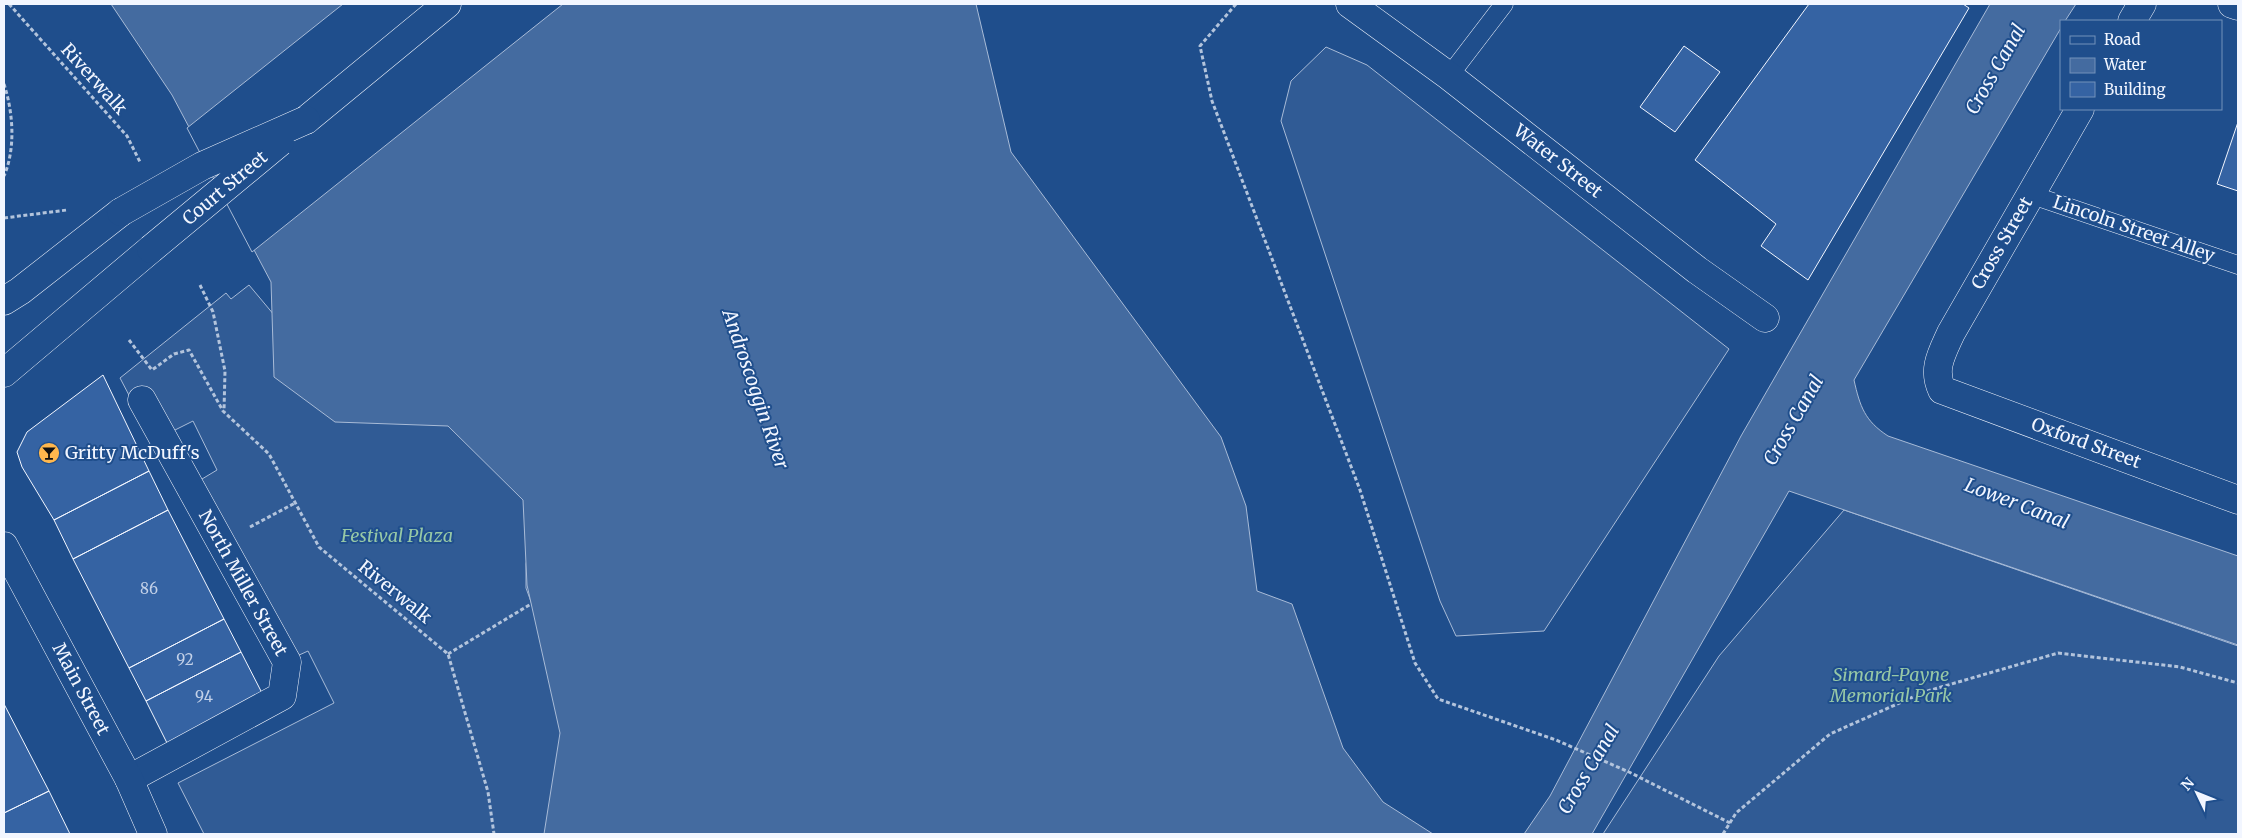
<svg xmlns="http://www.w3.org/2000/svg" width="2242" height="838" viewBox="0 0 2242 838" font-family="Merriweather,serif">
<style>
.built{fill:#305b95;stroke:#a8bbd7}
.water{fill:#446ba0;stroke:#a8bbd7}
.pier{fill:#1f4e8c;stroke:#a8bbd7}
.building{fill:#3563a3;stroke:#f2f6ff}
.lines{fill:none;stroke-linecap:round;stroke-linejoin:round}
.service-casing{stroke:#f2f6ff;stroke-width:19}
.minor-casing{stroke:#f2f6ff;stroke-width:29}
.secondary-casing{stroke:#f2f6ff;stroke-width:29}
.trunk-casing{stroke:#f2f6ff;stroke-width:29}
.path{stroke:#b3c4dc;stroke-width:3;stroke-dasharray:4 2.5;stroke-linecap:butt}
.service{stroke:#1f4e8c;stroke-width:18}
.minor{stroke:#1f4e8c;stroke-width:28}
.secondary{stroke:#1f4e8c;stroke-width:28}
.trunk{stroke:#1f4e8c;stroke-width:28}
.trunk-bridge-casing{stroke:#f2f6ff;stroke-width:29;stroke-linecap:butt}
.trunk-bridge{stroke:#1f4e8c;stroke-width:28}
.labels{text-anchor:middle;stroke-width:4;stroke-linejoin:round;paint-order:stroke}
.number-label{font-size:15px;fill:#c3d1e8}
.street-label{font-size:18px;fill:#f2f6ff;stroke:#1f4e8c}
.poi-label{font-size:18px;fill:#f2f6ff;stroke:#1f4e8c;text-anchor:start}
.park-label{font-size:18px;font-style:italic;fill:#97c8a6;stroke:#1f4e8c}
.water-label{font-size:19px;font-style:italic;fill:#f2f6ff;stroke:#1f4e8c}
</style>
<rect width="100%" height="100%" fill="#1f4e8c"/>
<path class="built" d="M1326 47 1367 65 1729 349 1544 631 1456 636 1440 601 1281 121 1291 81Z
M249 285 290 334 508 425 532 532 526 564V588L542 632 566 653 573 834H204L178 783 334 703 308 651 297 656 197 482 217 470 193 421 153 441 120 378 226 293 231 299Z
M1844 510 2238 646V834H1603L1719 656Z"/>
<path class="water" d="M111 4H976L1011 152 1221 437 1246 506 1257 591 1292 604 1343 748 1383 802 1433 834H544L560 733 527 585 523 500 448 426 335 422 274 377 271 282 172 95Z
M1990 4H2076L2065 21H2061V28L1854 380C1860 407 1865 421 1888 436L2238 556V645L1789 491 1592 834H1524L1550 796 1741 436Z"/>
<path class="pier" d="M343 4H563L252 252 187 128Z"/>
<path class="building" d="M1809 4H1963L1969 8 1808 280 1761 246 1776 224 1695 160Z
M1684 46 1720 72 1675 132 1640 107Z
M2238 122V191L2217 184Z
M103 375 149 471 54 520 22 467 17 452 27 432Z
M149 471 168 510 73 559 54 520Z
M168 510 224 619 129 668 73 559Z
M224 619 241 652 146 701 129 668Z
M241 652 262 693 167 743 146 701Z
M4 704 49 791 4 813Z
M49 791 70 834H4V813Z"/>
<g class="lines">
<g class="service-casing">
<path id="service" d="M1449 76 1504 4
M2029 194 2238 265"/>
</g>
<g class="minor-casing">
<path id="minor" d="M1350 4 1449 76 1697 270 1765 318
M2132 21 2142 4
M2080 109 1951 333C1942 353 1932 369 1942 390L2238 500
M129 779 282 696 287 662 142 400"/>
</g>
<g class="secondary-casing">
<path id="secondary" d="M4 546 129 779 153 834"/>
</g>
<g class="trunk-casing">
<path id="trunk" d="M2232 4 2238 6
M306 120 447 4
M4 301 20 291 121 212
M4 373 151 249"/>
</g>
<path class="path" d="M9 4 127 136 140 162
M1236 4 1200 46 1212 101 1360 490 1415 663 1438 699 1556 740 1629 772 1730 823
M4 84C13 112 16 148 4 176
M4 218 67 210
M200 285 213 312 225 371 224 411
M129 340 152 370 174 354 189 350 223 411 269 454 319 547 448 654 488 792 494 834
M250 527 295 503
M448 654 531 604
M1723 834 1736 813 1830 734 1924 692 2058 653 2180 667 2238 683"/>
<use href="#service" class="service"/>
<use href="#minor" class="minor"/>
<use href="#secondary" class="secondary"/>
<use href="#trunk" class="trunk"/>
<g class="trunk-bridge-casing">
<path id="trunk-bridge" d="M121 212 202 166 306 120
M151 249 280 142"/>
</g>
<use href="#trunk-bridge" class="trunk-bridge"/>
</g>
<defs>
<g id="bar-disc" transform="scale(1.125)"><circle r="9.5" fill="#ffb74d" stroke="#1f4e8c"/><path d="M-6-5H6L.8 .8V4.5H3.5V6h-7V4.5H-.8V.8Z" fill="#111"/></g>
</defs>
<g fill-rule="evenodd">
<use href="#bar-disc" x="49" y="453"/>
</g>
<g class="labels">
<g class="number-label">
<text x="149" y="594">86</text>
<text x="185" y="665">92</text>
<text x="204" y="702">94</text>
</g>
<g class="street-label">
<text transform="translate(94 79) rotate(48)" y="6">Riverwalk</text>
<text transform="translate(1558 161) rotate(38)" y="6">Water Street</text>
<text transform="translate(225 188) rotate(-40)" y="6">Court Street</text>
<text transform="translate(2134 229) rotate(19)" y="6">Lincoln Street Alley</text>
<text transform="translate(2002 243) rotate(-60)" y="6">Cross Street</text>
<text transform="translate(2086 443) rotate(20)" y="6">Oxford Street</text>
<text transform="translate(243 583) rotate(61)" y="6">North Miller Street</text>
<text transform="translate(395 592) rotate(39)" y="6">Riverwalk</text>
<text transform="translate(81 689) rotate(62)" y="6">Main Street</text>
</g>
<g class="poi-label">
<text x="65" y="459">Gritty McDuff's</text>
</g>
<g class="park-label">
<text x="397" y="542">Festival Plaza</text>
<text x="1891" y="681">Simard-Payne<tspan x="1891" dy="21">Memorial Park</tspan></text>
</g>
<g class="water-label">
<text transform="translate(1995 69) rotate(-60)" y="7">Cross Canal</text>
<text transform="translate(756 389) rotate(71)" y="7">Androscoggin River</text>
<text transform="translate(1793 420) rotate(-60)" y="7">Cross Canal</text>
<text transform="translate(2017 503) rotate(21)" y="7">Lower Canal</text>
<text transform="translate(1588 769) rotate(-59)" y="7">Cross Canal</text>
</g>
</g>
<rect width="2242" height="838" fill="none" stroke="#f2f6ff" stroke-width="10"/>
<rect x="2060" y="20" width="162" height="90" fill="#1f4e8c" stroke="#7391ba"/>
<rect x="2070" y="36" width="25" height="8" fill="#1f4e8c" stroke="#7391ba"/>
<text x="2104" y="45" font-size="15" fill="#f2f6ff">Road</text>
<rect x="2070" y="58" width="25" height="15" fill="#446ba0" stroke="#7391ba"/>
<text x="2104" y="70" font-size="15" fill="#f2f6ff">Water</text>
<rect x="2070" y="82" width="25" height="15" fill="#3563a3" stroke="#7391ba"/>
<text x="2104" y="95" font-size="15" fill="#f2f6ff">Building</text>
<g transform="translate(2197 793) rotate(313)" stroke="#1f4e8c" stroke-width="4" paint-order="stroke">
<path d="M0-4L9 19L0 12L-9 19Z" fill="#f2f6ff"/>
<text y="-8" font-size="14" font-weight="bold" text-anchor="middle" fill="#f2f6ff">N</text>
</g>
</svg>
